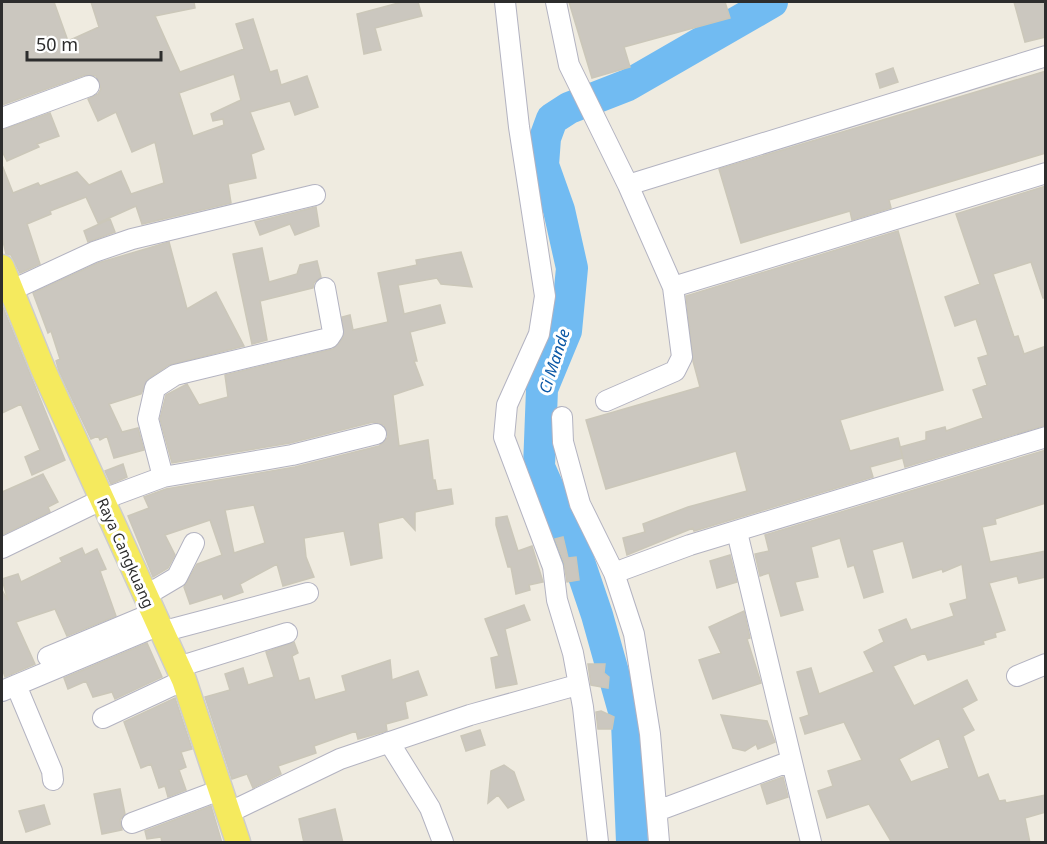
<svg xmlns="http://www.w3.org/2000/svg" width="1047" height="844" viewBox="0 0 1047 844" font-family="'Noto Sans',sans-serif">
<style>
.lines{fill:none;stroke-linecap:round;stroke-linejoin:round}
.river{stroke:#71bbf2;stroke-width:32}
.building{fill:#cbc7bf;stroke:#cbc7b9;stroke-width:1.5;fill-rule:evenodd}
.minor-casing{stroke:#b3b3c1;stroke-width:22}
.major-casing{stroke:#cdcdcd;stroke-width:27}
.minor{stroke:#fff;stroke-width:20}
.major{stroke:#f5ea5e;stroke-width:24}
.labels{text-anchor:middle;stroke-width:6;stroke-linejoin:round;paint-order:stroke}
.street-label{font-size:15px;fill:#2d2d2d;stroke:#fff}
.water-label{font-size:16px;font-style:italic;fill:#0a57a5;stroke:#fff}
</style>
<rect width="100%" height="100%" fill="#efebe0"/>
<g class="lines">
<path class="river" d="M632 842 627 722 597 615 573 544 539 467 542 389 566 331 572 268 559 210 543 165 545 138 552 119 569 108 628 85 772 2"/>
</g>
<path class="building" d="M2 2H54L68 41 99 27 91 2H194L195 8 155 16 180 72 244 49 236 24 253 19 270 72 277 70 281 85 307 76 318 107 295 115 290 101 250 112 264 149 251 154 256 178 228 184 231 203 142 224 136 206 98 223 86 197 50 211 51 214 27 224 40 264 20 273 11 255 6 254 2 237V165L13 193 38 183 40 186 77 172 89 185 121 171 131 194 164 183 155 142 132 152 116 112 98 121 88 99 98 94 101 89 96 76 85 75 2 105ZM234 74 241 100 211 114 213 121 223 119 224 125 193 136 179 93Z
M402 2H418L422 16 375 28 381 50 364 54 357 14Z
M569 2H725L730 18 624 47 630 67 592 78Z
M1014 2H1046V37L1025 42Z
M893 68 898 82 880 88 876 74Z
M1046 71V153L889 200 891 208 852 220 850 211 741 243 719 169Z
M50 113 59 136 37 144 39 147 7 161 2 151V130Z
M1046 186V298H1043L1031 262 993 274 1014 337 1018 336 1024 354 1046 346V425L905 467 900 447 926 440V432L945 427 946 431 983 418 973 390 987 385 978 358 988 355 976 319 955 326 945 297 980 284 956 214Z
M316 207 319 226 295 235 290 224 260 235 255 222Z
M110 219 115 232 88 242 84 231Z
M898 231 943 390 840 420 850 451 898 438 903 458 870 467 873 477 694 531 693 528 627 555 623 538 645 532 643 524 688 507 747 491 736 451 606 489 586 420 700 387 693 361 686 296Z
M169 242 187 309 216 292 244 346 169 365 148 379 141 394 109 404 122 432 138 428 144 450 114 458 107 436 100 440 98 436 91 439 59 371 56 361 60 359 51 331 48 333 33 293 98 263Z
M262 248 269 282 297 274 300 265 317 261 321 277 314 283 313 288 260 301 267 340 252 344 233 254Z
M461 252 472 287 441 284 437 278 398 285 404 314 440 305 445 323 410 332 417 361H414L423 385 393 395 399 446 428 440 433 480H435L437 491 451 489 453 504 415 512V530L403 517 378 523 382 558 351 565 344 531 304 538 306 557 314 577 283 586 277 564 240 584 243 592 224 599 222 594 190 604 184 587 197 564 222 555 210 520 165 535 175 555 168 568 153 577 128 516 149 508 144 497 166 489 295 467 379 446 388 437 384 425 373 422 290 443 172 463 160 419 166 395 187 384 199 405 228 397 225 375 333 349 343 338 342 317 350 315 353 330 388 322 378 273 417 265 416 260ZM254 505 265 543 234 553 225 510Z
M2 305 65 460 32 475 25 457 40 450 21 404 2 413Z
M1046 450V503L995 519 996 524 982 527 990 562 1046 551V577L1019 583 1017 576 989 583 1005 630 995 633 996 637 983 641 984 644 928 660 925 653 893 666 914 706 967 680 977 700 962 708 974 730 963 736 978 778 988 774 999 801 1005 800 1006 803 1046 795V812L1025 818 1030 843H892L869 804 827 818 818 791 833 786 828 771 862 760 844 722 805 734 800 718 809 715 797 672 811 668 819 694 874 672 864 652 884 642 879 630 906 619 911 630 954 616 950 604 967 599 962 564 943 572 942 569 913 578 903 541 872 550 883 592 864 598 854 565 848 567 840 538 811 547 818 577 795 582 803 610 781 616 769 573 760 576 755 554 769 551 765 535ZM939 738 949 768 911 782 899 759Z
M123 464 127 477 111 484 105 471Z
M43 474 58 502 48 507 50 512 2 535V492Z
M507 516 518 551 532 546 543 582 529 585 530 590 516 594 511 567H508L496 525V518Z
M563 537 568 558 576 557 579 580 567 582 564 563 555 539Z
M82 548 85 555 97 549 106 569 100 571 116 616 67 636 55 609 16 622 35 664 5 677 2 668V590L8 601 2 579 18 574 21 582 62 562 60 558Z
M730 555 737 582 717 588 710 561Z
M524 605 530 620 505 629 517 684 496 688 491 658 499 656 485 619Z
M744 611 750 638 747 639 761 683 713 699 699 660 721 653 709 627Z
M294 642 298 653 292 656 299 681 309 678 315 700 346 691 342 676 390 660 392 680 418 671 427 695 405 702 408 718 386 724 387 731 358 739 356 731 314 746 316 753 278 766 281 774 253 788 247 774 232 779 205 697 230 690 225 674 243 668 248 685 274 677 266 652Z
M147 643 162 677 115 699 112 692 93 697 86 681 68 689 64 678Z
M588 664H605L604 673 609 677 608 688 591 685Z
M175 698 192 749 181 752 186 767 179 770 186 790 168 797 165 786 159 788 151 764 141 768 124 722Z
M601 711 614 717 612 729H598L596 712Z
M721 715 767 721 775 742 758 749 756 744 745 751 733 748Z
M480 730 485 745 466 751 461 736Z
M504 765 514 772 524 800 508 808 498 795 488 803 491 771Z
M783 777 788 797 767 804 761 785Z
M120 789 125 814 120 820 122 830 102 834 94 794Z
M44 805 50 824 26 832 19 811Z
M211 806 222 843H162L161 837 147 839 145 831Z
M335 809 343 843H304L299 819Z"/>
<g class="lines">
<g class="minor-casing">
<path id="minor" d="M505 2 519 127 545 296 539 334 507 405 504 437 553 567 557 600 573 653 583 707 598 842
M556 2 569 65 628 185 673 287 682 357 675 371 606 401
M2 118 89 86
M628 185 1046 56
M673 287 1046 173
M12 290 94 252 132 239 315 195
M562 417 563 442 580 504 614 573 634 634 650 734 659 842
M163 477 148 419 155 388 175 375 329 338 333 332 325 288
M737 532 811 842
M2 548 101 500 163 477 292 455 376 434
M614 573 690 545 1046 437
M145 596 177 577 194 543
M161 632 308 593
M48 657 151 614
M178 667 287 633
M1017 676 1046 664
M16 685 52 771 53 780
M2 691 157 626
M103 718 184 680
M389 742 430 808 443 842
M657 811 791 761
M228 813 340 759 470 715 577 685
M132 823 220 790"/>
</g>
<g class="major-casing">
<path id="major" d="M2 267 43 369 184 680 238 842"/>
</g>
<use href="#minor" class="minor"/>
<use href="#major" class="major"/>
</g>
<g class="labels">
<g class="street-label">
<text transform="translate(125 553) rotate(66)" y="5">Raya Cangkuang</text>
</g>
<g class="water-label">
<text transform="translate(554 361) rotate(-72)" y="6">Ci Mande</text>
</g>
</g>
<rect width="1047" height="844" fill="none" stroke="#2d2d2d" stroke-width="6"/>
<path d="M27 51v9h134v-9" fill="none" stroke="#2d2d2d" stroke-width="3"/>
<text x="36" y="51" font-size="18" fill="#2d2d2d" stroke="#ffffff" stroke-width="4.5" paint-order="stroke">50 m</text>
</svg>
